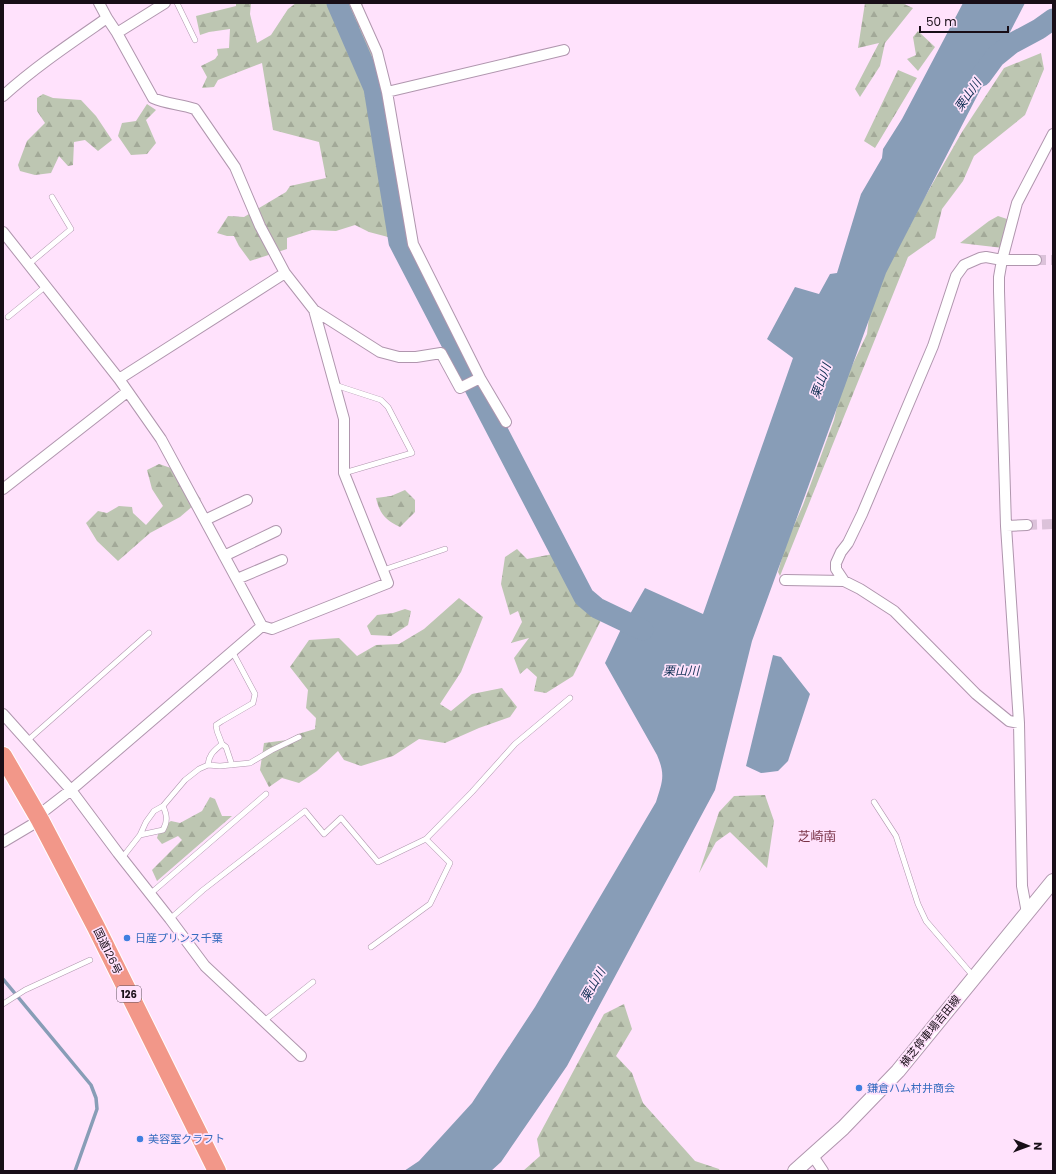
<svg xmlns="http://www.w3.org/2000/svg" width="1056" height="1174" viewBox="0 0 1056 1174" font-family="Poppins,'Noto Sans JP',sans-serif">
<style>
.forest{fill:url(#forest-firs)}
.water{fill:#889db7}
.lines{fill:none;stroke-linecap:round;stroke-linejoin:round}
.stream{stroke:#889db7;stroke-width:3.5}
.river{stroke:#889db7;stroke-width:21}
.street-tunnel{stroke:#dcc2da;stroke-width:10;stroke-dasharray:10 5;stroke-linecap:butt}
.lane-casing{stroke:#b096ae;stroke-width:6}
.street-casing{stroke:#b096ae;stroke-width:12}
.secondary-casing{stroke:#b096ae;stroke-width:16}
.highway-casing{stroke:#fff;stroke-width:20}
.lane{stroke:#fff;stroke-width:5}
.street{stroke:#fff;stroke-width:10}
.secondary{stroke:#fff;stroke-width:14}
.highway{stroke:#f29789;stroke-width:18}
.shop-dot{fill:#3f7fe0;stroke:#ffe2fc;stroke-width:1.5}
.labels{text-anchor:middle;stroke-width:3.5;stroke-linejoin:round;paint-order:stroke}
.shield{fill:#ffe2fc;stroke:#5d4e5c;stroke-width:1}
.shield-label{font-size:10px;font-weight:bold;fill:#180e17}
.shop-label{font-size:11px;fill:#366cbe;stroke:#ffe2fc;text-anchor:start}
.street-label{font-size:11px;fill:#180e17;stroke:#ffe2fc}
.water-label{font-size:12px;font-style:italic;fill:#0e2e52;stroke:#ffe2fc}
.quarter-label{font-size:13px;fill:#793346;stroke:#ffe2fc}
</style>
<defs>
<pattern id="forest-firs" width="22" height="20" patternUnits="userSpaceOnUse"><rect width="22" height="20" fill="#bdc6b2"/><path d="M5 1l3.5 6h-7zM16 11l3.5 6h-7z" fill="#a2a998"/></pattern>
</defs>
<rect width="100%" height="100%" fill="#ffe2fc"/>
<path class="forest" d="M236 3H251L250 14 257 43 271 35 288 9 296 3H362L384 89 390 195 388 237 369 232 355 225 336 231 312 230 287 238V249L250 261 239 246 234 236H227L217 233 228 216 244 217 286 192 290 186 326 178 319 142 273 130 262 63 218 80 214 87 202 88 207 77 201 66 215 59 218 55 217 49 229 48 230 29 209 32 200 35 196 16 236 6Z
M865 3H902L913 8 885 43 880 66 860 97 855 89 879 43 858 48Z
M918 31 935 47 918 71 907 59 916 55 913 37Z
M1041 53 1044 69 1025 115 974 156 963 181 942 209 935 238 908 257 780 576 778 572 786 543 803 505 834 420 841 389 867 334 871 300 894 251 962 132 1004 68Z
M898 70 917 78 875 148 864 141Z
M43 94 53 98 81 100 96 116 112 140 98 151 85 140 74 142 73 165 68 166 59 156 51 173 35 175 20 171 18 165 27 141 45 123 37 111V98Z
M147 104 156 110 146 120 156 143 147 154 131 155 118 136 122 123 136 121Z
M998 216 1007 219 1010 224 1003 248 960 243 989 221Z
M159 464 171 468 192 488 201 499 180 517 150 533 118 561 97 541 86 523 98 511 107 513 119 506 132 507 133 513 146 525 163 506 152 489 147 470Z
M405 490 415 500V512L400 527C385 520 380 514 376 498L391 496Z
M517 549 527 559 553 554 578 595 602 618 573 676 546 693 534 691 537 677 527 668 520 674 514 658 529 638 511 643 522 622 518 611 510 615 501 584 505 557Z
M459 598 483 617 461 672 440 704 451 711 472 694 502 688 517 707 510 717 479 728 445 743 419 739 393 756 361 766 344 760 338 751 317 771 299 783 282 778 269 787 260 770 264 743 287 740 298 734 315 729 316 718 306 708 308 690 290 667 309 640 339 638 357 656 376 645 399 644 424 629Z
M405 609 411 611 408 625 391 636 371 635 367 626 377 615 393 613Z
M765 795 774 821 767 868 730 832 716 842 699 873 719 812 734 796Z
M210 797 215 799 222 816H232L157 881 152 870 182 840 178 836 162 844 157 838 160 828 171 821 180 823 202 811Z
M624 1004 632 1029 616 1056 632 1073 643 1103 695 1161 719 1169 720 1171H523L540 1156 537 1139 604 1014Z"/>
<path class="water" d="M963 3H1025L886 273 752 641 715 790 567 1066 501 1162 491 1171H404L419 1161 472 1103 535 1007 656 802C662 782 666 776 657 755L605 663 622 627 614 622 620 612 630 614 645 588 703 614 793 358 767 339 795 287 819 294 830 274 837 273 861 194 882 158 883 149 902 119Z
M773 655 781 657 810 694 788 761 778 771 761 773 746 766Z"/>
<g class="lines">
<path class="stream" d="M3 979 91 1085 96 1098 97 1109 75 1171"/>
<path class="river" d="M337 3 374 88 399 242 584 597 597 608 643 630
M981 76 995 57 1011 44 1039 29 1053 19"/>
<path class="street-tunnel" d="M1036 260H1053
M1027 525 1053 524"/>
<g class="lane-casing">
<path id="lane" d="M177 3 195 40
M29 264 71 229 52 197
M8 317 46 286
M335 385 381 400 388 407 412 453 344 473
M383 570 445 549
M27 741 149 633
M222 744 226 747 232 765
M208 765C209 754 214 751 222 744L217 731 216 725 222 721 253 703 255 694 232 651
M874 802 896 836 918 904 926 921 974 977
M140 835 163 830C168 821 167 815 163 806
M122 858 140 835 146 822 154 811 163 806 185 780 199 769 208 765 220 766 250 763 272 750 299 737
M150 894 266 794
M170 919 203 890 305 811 324 834 341 818 378 862 426 839 472 792 515 744 570 698
M371 947 430 904 450 863 426 839
M3 1004 25 990 90 960
M264 1021 313 982"/>
</g>
<g class="street-casing">
<path id="street" d="M99 3 107 18 117 33 153 98C166 104 181 104 195 109L235 167 260 226 285 273 314 310 380 352 399 357H416L441 353 460 388 480 378
M355 3 377 52 387 92 413 244 480 378 506 422
M117 33 165 3
M387 92 564 50
M3 96C35 67 71 43 107 18
M3 232 119 379 161 439 262 626 272 629 388 583 344 473V419L314 310
M119 379 285 273
M3 489 127 392
M205 520 247 500
M1006 526 1027 525
M224 556 276 531
M237 579 282 560
M785 580 844 581 860 589 894 611 976 694 1009 721 1019 723
M844 581 836 569V563L841 552 848 543 862 514 933 346 956 276 964 265 980 258 986 257 1002 260 1017 203 1053 134
M3 714 71 790 118 853 170 919 205 966 301 1056
M3 842 40 820 44 811 71 790 262 626
M1027 913 1022 886 1019 723 1006 526 999 291V277L1002 260H1036
M813 1156 823 1171"/>
</g>
<g class="secondary-casing">
<path id="secondary" d="M795 1171 843 1128 898 1071 1053 881"/>
</g>
<g class="highway-casing">
<path id="highway" d="M3 756 40 820 96 927 217 1171"/>
</g>
<use href="#lane" class="lane"/>
<use href="#street" class="street"/>
<use href="#secondary" class="secondary"/>
<use href="#highway" class="highway"/>
</g>
<g class="shop-dot">
<circle cx="127" cy="938" r="4"/>
<circle cx="859" cy="1088" r="4"/>
<circle cx="140" cy="1139" r="4"/>
</g>
<g class="labels">
<rect class="shield" x="117" y="986" width="24" height="16" rx="3"/>
<g class="shield-label">
<text x="129" y="998">126</text>
</g>
<g class="shop-label">
<text x="135" y="942">日産プリンス千葉</text>
<text x="867" y="1092">鎌倉ハム村井商会</text>
<text x="148" y="1143">美容室クラフト</text>
</g>
<g class="street-label">
<text transform="translate(108 951) rotate(64)" y="4">国道126号</text>
<text transform="translate(930 1031) rotate(-51)" y="4">横芝停車場吉田線</text>
</g>
<g class="water-label">
<text transform="translate(968 95) rotate(-55)" y="4">栗山川</text>
<text transform="translate(821 381) rotate(-70)" y="4">栗山川</text>
<text x="681" y="675">栗山川</text>
<text transform="translate(593 985) rotate(-60)" y="4">栗山川</text>
</g>
<g class="quarter-label">
<text x="817" y="841">芝崎南</text>
</g>
</g>
<rect width="1056" height="1174" fill="none" stroke="#180e17" stroke-width="8"/>
<g transform="translate(1028 1146) rotate(91)" stroke="#ffe2fc" stroke-width="3" paint-order="stroke">
<path d="M0-3L7 15L0 10L-7 15Z" fill="#180e17"/>
<text y="-6" font-size="11" font-weight="bold" text-anchor="middle" fill="#180e17">N</text>
</g>
<path d="M920 26v6h88v-6" fill="none" stroke="#180e17" stroke-width="2"/>
<text x="926" y="26" font-size="12" fill="#180e17" stroke="#ffe2fc" stroke-width="3" paint-order="stroke">50 m</text>
</svg>
